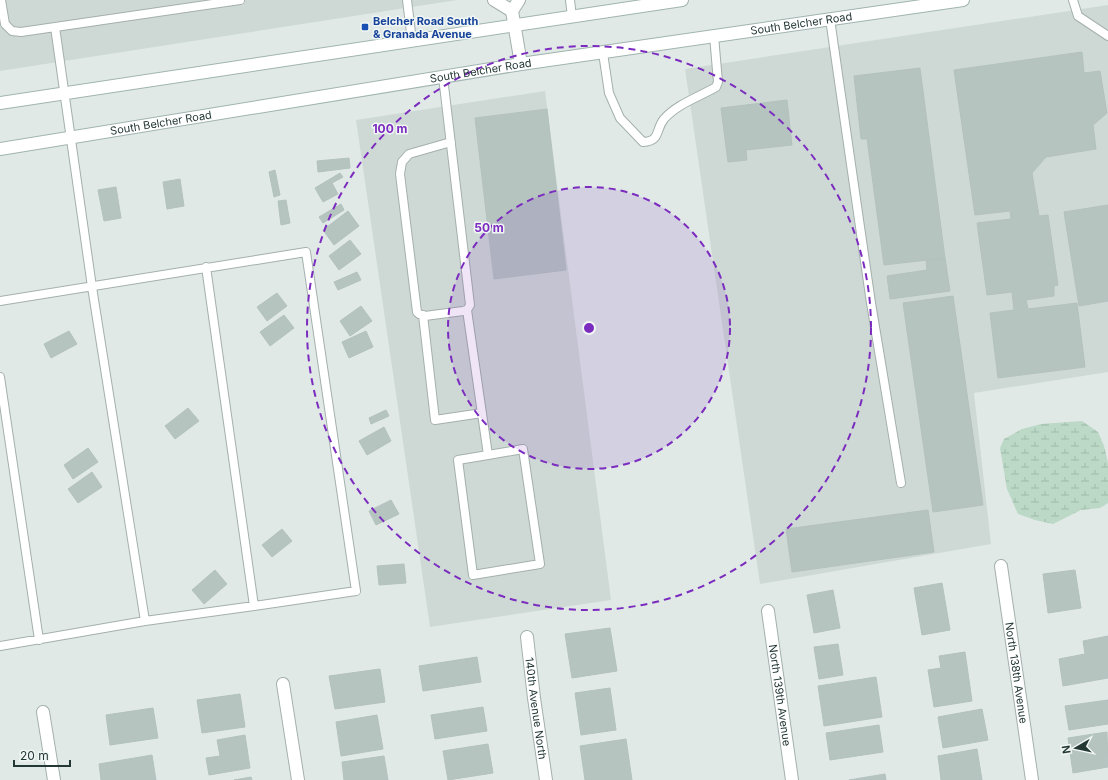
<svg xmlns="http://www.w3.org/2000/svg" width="1108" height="780" viewBox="0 0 1108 780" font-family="Inter,sans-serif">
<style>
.built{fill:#ced9d5}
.wetland{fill:url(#wetland-marsh)}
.building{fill:#b6c4c0;stroke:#b3c2be}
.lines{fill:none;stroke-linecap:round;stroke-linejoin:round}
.service-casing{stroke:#a4b0ad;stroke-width:10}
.minor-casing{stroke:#a4b0ad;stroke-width:14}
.secondary-casing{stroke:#a0b4af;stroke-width:14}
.service{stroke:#fff;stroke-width:8}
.minor{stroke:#fff;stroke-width:12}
.secondary{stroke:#fff;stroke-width:12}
.ring{fill:none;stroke:#7b2cbf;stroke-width:2;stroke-dasharray:7 5}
.transit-dot{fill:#1a4fb4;stroke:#f0f6f4;stroke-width:1.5}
.labels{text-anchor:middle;stroke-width:3;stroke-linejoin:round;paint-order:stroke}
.transit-label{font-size:11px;font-weight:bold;fill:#164399;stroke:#f0f6f4;text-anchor:start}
.street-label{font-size:11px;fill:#233835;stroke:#f0f6f4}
.centre{fill:#7b2cbf;stroke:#f0f6f4;stroke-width:2}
.ring-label{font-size:12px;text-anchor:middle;font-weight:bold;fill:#7b2cbf;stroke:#f0f6f4;stroke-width:3;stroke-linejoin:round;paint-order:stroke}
</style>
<defs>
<pattern id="wetland-marsh" width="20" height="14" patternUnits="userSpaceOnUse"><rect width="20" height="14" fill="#bbd9c6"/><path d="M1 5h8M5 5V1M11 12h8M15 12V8" fill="none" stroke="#a0bbab"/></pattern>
</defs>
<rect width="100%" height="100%" fill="#e0e9e6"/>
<path class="built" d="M0 0H457L0 71Z
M1108 5V372L974 393 991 544 760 584 685 69Z
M545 91 611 600 430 627 356 120Z"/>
<path class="wetland" d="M1082 421 1098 432 1104 446 1108 463V503L1100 508 1081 510 1053 524 1035 520 1018 514 1007 489 1000 448 1004 439 1022 429 1041 424Z"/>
<path class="building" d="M1082 52 1084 73 1100 71 1107 113 1093 125 1096 149 1046 157 1032 173 1039 216 1048 215 1058 285 1054 286V296L1026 300 1028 309 1077 303 1085 367 998 378 990 313 1014 310 1012 292 987 295 977 223 1011 219 1010 211 975 215 954 70Z
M920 68 945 258 884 265 867 139H861L854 76Z
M787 100 792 145 746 150 747 160 728 162 721 108Z
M547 109 566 270 494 279 475 118Z
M349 158 350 168 318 172 317 161Z
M275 170 280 195 274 197 269 172Z
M340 173 343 177 332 183 338 194 323 202 315 188Z
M180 179 184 206 167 209 163 182Z
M116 187 121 218 104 221 98 190Z
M286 200 290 223 281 225 278 201Z
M341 204 344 210 323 223 319 217Z
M1108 205V301L1079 306 1064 212Z
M348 211 359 226 334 245 323 230Z
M350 240 361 254 339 270 329 256Z
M945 258 950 291 890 299 887 276 927 270 926 260Z
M357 272 361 280 338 290 334 282Z
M277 293 287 306 267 321 257 307Z
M953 296 983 505 933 512 903 303Z
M361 306 372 321 350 336 340 321Z
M284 315 294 328 270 346 260 332Z
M69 331 77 344 51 358 44 344Z
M366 331 373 347 349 358 342 342Z
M188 408 199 421 175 439 165 426Z
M386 410 389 416 371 424 369 418Z
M384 427 391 441 367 455 359 441Z
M88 448 98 462 73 479 64 465Z
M92 472 102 487 78 503 68 489Z
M391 500 399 514 376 525 369 511Z
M928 510 934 552 792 572 786 529Z
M282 529 292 541 272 557 262 545Z
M404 564 406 583 379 585 377 566Z
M215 570 227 584 204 604 192 590Z
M1075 570 1081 608 1048 613 1043 574Z
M942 583 950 630 922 635 914 588Z
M833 590 840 628 814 633 807 595Z
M610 628 617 671 572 678 565 634Z
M1108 636V678L1063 686 1059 659 1085 654 1083 641Z
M838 644 843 675 819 679 814 647Z
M965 652 972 701 934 707 928 670 941 668 939 656Z
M477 657 481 682 423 691 419 666Z
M380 669 385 702 335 709 329 676Z
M876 677 882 717 824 726 818 686Z
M610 688 616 730 581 735 575 693Z
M240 694 245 727 202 733 197 700Z
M1108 700V724L1069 730 1065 706Z
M483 707 487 731 435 739 431 715Z
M153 708 158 738 110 745 106 715Z
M982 709 988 740 943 748 938 717Z
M377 715 383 749 341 756 336 722Z
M879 725 883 752 830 760 826 733Z
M1107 732 1108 767 1073 773 1068 738Z
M245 735 250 768 209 775 206 758 220 756 217 740Z
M626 739 632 780H585L580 746Z
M488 744 493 773 448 780 443 751Z
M977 749 982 780H941L938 756Z
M152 755 156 780H101L99 764Z
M384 756 388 780H344L342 762Z
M885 774 886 780H849Z
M251 777 252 780H234Z"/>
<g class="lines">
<g class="service-casing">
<path id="service" d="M1 0 5 24 12 31 21 32 240 0
M407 0 412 41
M570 0 572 17
M1073 0 1078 16 1108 36
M830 19 871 303 901 483
M55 27 92 287 145 621
M603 53 609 93 620 118 643 142C661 141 655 130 664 119 677 104 699 97 716 87L718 82 714 36
M443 77 470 305 467 310 463 311 425 316 419 314 417 312 400 174 402 162 409 154 451 142
M206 267 254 606
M0 301 306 252 356 591 254 606 145 621 0 646
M467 310 488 455 523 449 540 564 473 575 458 460 488 455
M423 315 435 420 482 413
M0 377 39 640"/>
</g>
<g class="minor-casing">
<g id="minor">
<path d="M494 0 512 11"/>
<path d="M519 0 512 11 521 64"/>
<path id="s1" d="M1001 566 1032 780"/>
<path id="s2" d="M768 611 792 780"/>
<path id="s3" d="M527 637 534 698 546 780"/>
<path d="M283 684 298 780"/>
<path d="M43 712 54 780"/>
</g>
</g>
<g class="secondary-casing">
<g id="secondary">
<path d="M0 103 682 0"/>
<path id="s4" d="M0 149 521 64 963 0"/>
</g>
</g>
<use href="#service" class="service"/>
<use href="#minor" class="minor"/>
<use href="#secondary" class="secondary"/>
</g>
<circle cx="589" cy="328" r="141" fill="#7b2cbf" fill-opacity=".12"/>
<g class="ring">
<circle cx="589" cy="328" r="141"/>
<circle cx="589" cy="328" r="282"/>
</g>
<rect class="transit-dot" x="361" y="23" width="8" height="8" rx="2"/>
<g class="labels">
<g class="transit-label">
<text x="373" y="25">Belcher Road South<tspan x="373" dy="13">&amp; Granada Avenue</tspan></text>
</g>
<g class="street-label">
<text dy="4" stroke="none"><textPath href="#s4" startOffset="811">South Belcher Road</textPath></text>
<text dy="4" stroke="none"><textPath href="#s4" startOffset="487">South Belcher Road</textPath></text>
<text dy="4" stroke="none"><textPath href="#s4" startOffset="163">South Belcher Road</textPath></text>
<text dy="4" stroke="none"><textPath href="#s1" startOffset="108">North 138th Avenue</textPath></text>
<text dy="4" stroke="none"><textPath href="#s2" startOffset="85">North 139th Avenue</textPath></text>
<text dy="4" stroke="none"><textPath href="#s3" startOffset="72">140th Avenue North</textPath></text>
</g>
</g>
<circle cx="589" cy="328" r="6" class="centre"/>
<g class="ring-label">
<text x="390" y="133">100 m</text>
<text x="489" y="232">50 m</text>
</g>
<g transform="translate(1076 748) rotate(261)" stroke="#f0f6f4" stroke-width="3" paint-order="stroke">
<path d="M0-3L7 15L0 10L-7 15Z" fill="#233835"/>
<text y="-6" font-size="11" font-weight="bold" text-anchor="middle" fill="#233835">N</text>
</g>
<path d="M14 760v6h56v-6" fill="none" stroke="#233835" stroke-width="2"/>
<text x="20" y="760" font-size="12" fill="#233835" stroke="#f0f6f4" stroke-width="3" paint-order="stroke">20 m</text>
</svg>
